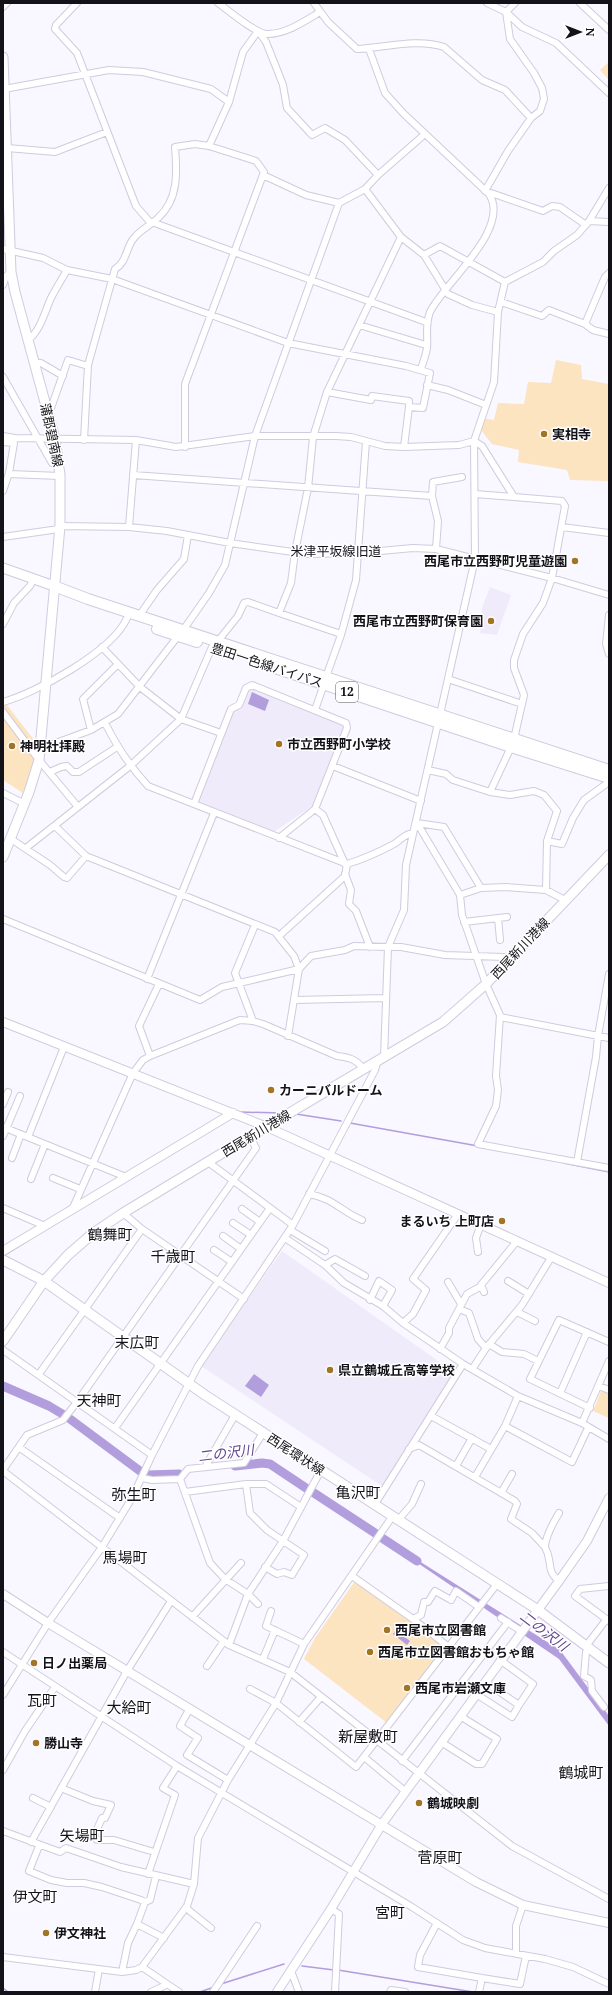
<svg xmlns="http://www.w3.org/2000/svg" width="612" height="1995" viewBox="0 0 612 1995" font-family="'Noto Serif','Noto Sans JP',serif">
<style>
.built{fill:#efebfb}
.green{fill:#fde4c0}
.water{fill:#b29edd}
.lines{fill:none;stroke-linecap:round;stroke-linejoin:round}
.stream{stroke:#b29edd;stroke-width:1.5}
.river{stroke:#b29edd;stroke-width:9}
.minor-casing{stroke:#d0cbde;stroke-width:8}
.tertiary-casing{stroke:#d0cbde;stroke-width:10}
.secondary-casing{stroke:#d0cbde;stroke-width:11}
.primary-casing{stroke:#d0cbde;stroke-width:12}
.minor{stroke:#fff;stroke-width:6}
.tertiary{stroke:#fff;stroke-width:8}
.secondary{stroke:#fff;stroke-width:9}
.primary{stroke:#fff;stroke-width:10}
.poi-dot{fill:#a27426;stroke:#fff;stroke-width:1.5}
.labels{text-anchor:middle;stroke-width:3;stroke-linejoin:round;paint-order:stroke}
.shield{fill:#fff;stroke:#5a595e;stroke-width:1}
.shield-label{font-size:12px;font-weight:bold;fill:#141219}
.poi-label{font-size:13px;font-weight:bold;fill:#141219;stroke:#fff;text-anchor:start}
.street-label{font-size:13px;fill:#141219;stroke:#fff}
.water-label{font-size:14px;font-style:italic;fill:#614490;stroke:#fff}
.quarter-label{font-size:15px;fill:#141219;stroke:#fff}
</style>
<rect width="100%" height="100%" fill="#f9f7ff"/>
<path class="built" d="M490 587 511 595 497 635 480 633 482 608Z
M252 687 344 724 345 728 312 806 274 832 199 802 198 799 234 711 241 707 249 688Z
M282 1251 458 1375 412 1439 382 1486 201 1366Z"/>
<path class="green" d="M609 62V80L600 70Z
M556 360 581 365 582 379 609 384V481L570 480 567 470 518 462 519 450 492 444 481 430V418L494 420 498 403 524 404 528 382 551 383Z
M3 700 38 745 33 768 23 793 3 780Z
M602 1389 609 1391V1418L593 1411Z
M355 1581 446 1647 387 1723 304 1659 315 1638Z"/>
<path class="water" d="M252 692 269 700 265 711 248 704Z
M254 1374 269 1385 261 1397 245 1386Z
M408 1554 560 1650 609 1716V1726L559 1659 406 1555Z
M396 1630 410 1641 407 1645 393 1634Z"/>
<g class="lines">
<path class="stream" d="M240 1112 282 1113
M296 1114 341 1121
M350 1123 478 1146
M564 1163 609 1172
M3 1256 29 1240
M302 1966 334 1970
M338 1970 473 1992
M221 1984 284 1964
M3 1988 8 1992
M200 1992 214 1987"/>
<path class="river" d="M3 1386 49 1406 64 1415
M70 1419 140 1471
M235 1466 262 1463 270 1464 306 1488
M148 1475 179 1474
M314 1493 375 1533
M382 1538 417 1561"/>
<g class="minor-casing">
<path id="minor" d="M77 3 56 25 55 29 77 53 136 206 149 221 426 322
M218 3C228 10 257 35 268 34 286 34 305 21 320 12
M314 3 328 22 357 49C384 48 417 38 444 47L482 80 505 90 531 118
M487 3 506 12 522 27 556 43 609 93
M580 3 609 30
M3 7 7 3
M506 12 515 3
M258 31 266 42 278 72 283 85 287 108 312 135 325 128 345 140 378 175
M369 49 385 93 404 114 489 194C512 229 443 284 430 312 425 325 428 335 427 348 426 355 423 362 421 369
M4 89 109 70 143 72 211 89 229 102
M209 146 229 102 243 52 258 31
M7 148 55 152 107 132
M263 175 306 195 339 203 365 189 378 175 425 134
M365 189 401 237 424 255 448 294 472 305 498 312
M485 191 508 151 531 118 540 111 544 99 542 88 534 73 510 39 506 12
M489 194 491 193 543 211 552 206 560 207 586 225
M589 221 609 222
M3 249 43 258 67 270 112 279 288 343 406 366 430 373 423 408 409 407 404 447
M424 255 440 246 505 282
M3 285 6 276 11 272
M501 302 542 316 549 310 585 324 593 330 609 334
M585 324 605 277 609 273
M359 325 426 345
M28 340C40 332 45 311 51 298 56 288 62 279 67 270
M34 363H41L63 376
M3 377 52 463 59 466
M427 385 448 390 486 405
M327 392 371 400 372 396 409 401V408
M47 410 51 408 68 360 88 366
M3 436 15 438 136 440 176 447 255 436H336L351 437 385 446 404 447 459 445 474 441 482 446 514 497 562 501 565 506 552 578 543 603 523 634 514 660V668L524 695 514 739
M84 440 88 365 115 269C127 262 126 247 134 238 140 230 151 225 158 218 179 199 177 172 175 147L195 144 209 146 256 161 264 172 185 384V447
M3 442 14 443 9 473 3 491
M9 474 60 476
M133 475 432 496
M475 494 514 497
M60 526 129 527 167 531 230 543 307 554 358 553 413 548 436 549 552 578 609 595
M129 527 136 440
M562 527 609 533
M3 537 59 529
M436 549 438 521 432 496 433 482 462 477
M279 613 341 634
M609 615 606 644 609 654
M139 616 157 590 184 559 188 535
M3 624 14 603 30 586 34 578
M185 630 186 626 209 593 225 565 255 436 339 203
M218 641 238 616 244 603 248 602 279 613 291 583 295 552 308 488 313 437 327 392 401 237
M102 647 140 687 181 719 221 733
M326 677 341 635 356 580 366 441
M448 679 522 704
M3 702C36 693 113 651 127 618
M315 710 324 684
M3 712 39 760 78 807
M105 723C118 748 129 765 148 786L347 864 345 876 279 936
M91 730 83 699 118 664
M40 746 45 747 91 730 118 714 178 636
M333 766 421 801
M428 770 446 774 453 780 490 792 510 795 534 791 544 795 557 811 547 841 546 890
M50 772 61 767 67 766 73 772H79L117 747
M490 792 511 747
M3 793 25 804
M194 804 231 709 239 705 246 688 252 685 346 723 347 728 315 809 279 838
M315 809 323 815 345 864
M417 823 460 895 462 915 486 984 500 1015 496 1076 498 1090 496 1106 478 1144 609 1168
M417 823 444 827 481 888
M55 826 86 856 275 932 294 956 299 969
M11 839 50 865 64 877 67 878 86 856
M547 841 562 844 573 818 584 800 609 782
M26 848 130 766 181 719 212 647
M347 864C364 859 379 852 394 844 401 840 404 834 413 833
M345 874 351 890 349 904 356 911 370 947
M460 895 481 888 506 887 546 890 565 900
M498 918 500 940
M3 919 200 1000 222 987 299 969
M464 922 507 917
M147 979 214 813
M294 1000 385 998
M500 1017 609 1038
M253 1021 235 973 255 925
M288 1036 299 969 311 956 345 950 354 946 388 947H401L445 955 504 957 508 959
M150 1056 139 1026 159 984
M384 1057 388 947 404 910 406 865 475 559 474 441 494 382 498 312 505 282 543 262 554 251 577 235 589 221 609 188
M3 1104 8 1092
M3 1127 126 1177
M3 1136 20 1096
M28 1137 64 1047
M12 1158 21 1134
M208 1162 293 1225
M577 1162 596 1057 598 1036 609 974
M53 1178 80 1189
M31 1179 45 1144
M309 1194C333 1198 342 1212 362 1220
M3 1208 45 1226
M242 1209 260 1222
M72 1210 133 1073 143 1060 150 1056 240 1020 253 1021 263 1024 337 1056C347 1057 357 1059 363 1069
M123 1213 142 1229 244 1299
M233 1223 251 1235
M290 1230 325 1251
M223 1236 241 1249
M285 1238 325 1265 344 1283 383 1306 403 1323 463 1364 518 1396 582 1423 609 1439
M214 1250 232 1262
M478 1252 476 1238 481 1224
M325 1265 335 1259 365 1276
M508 1281 529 1294
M448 1282 461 1304
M484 1292 481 1285 517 1241
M370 1300 379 1281 392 1290 383 1306
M459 1309 469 1313 478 1339 486 1348
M517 1312 535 1321
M403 1323 413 1314 426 1290 413 1279 458 1214
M489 1344 502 1352 524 1354 538 1361
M440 1349 449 1333V1328L467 1294 478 1288
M3 1350 152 1455
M473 1368 486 1348 522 1305 552 1256
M39 1374 142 1229
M599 1386 609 1390
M561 1391 587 1332
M590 1408 530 1379 559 1320 609 1342
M431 1416 491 1449
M582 1423 609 1361
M505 1426 572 1462 588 1428
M115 1428 270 1208
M20 1448 120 1518
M409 1449 419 1445 515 1501 517 1504 511 1519 532 1533 545 1547
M456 1466 472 1438
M205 1467 235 1415
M3 1470 27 1435 63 1420 77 1402 256 1148 250 1137
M3 1471 229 1645 290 1672 512 1846 609 1899
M475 1477 505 1426 518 1396
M142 1478 152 1480 180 1479 188 1469 244 1463 263 1433
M180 1479 210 1563 225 1579 248 1594 258 1604
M246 1484 250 1513 267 1530 304 1555 292 1575 284 1572 277 1574 265 1567
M185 1492 246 1484H266L301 1507
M501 1493 512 1474
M375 1504 463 1364
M559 1513C553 1523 546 1535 545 1546 545 1549 548 1552 548 1555 552 1568 547 1570 559 1581
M399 1519 412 1504 421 1484
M352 1576 413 1619 450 1648
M609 1586 580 1589 575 1596 609 1621
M271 1611 266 1626 304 1644
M192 1617 241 1563
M501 1618 521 1631
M413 1619 421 1615 424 1602H428L435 1591 451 1600 456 1591 479 1607
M229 1645 248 1594 283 1541 321 1470
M586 1646 606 1620
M589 1648 586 1652 584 1676 591 1680 592 1691 604 1707
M3 1652 177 1766 412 1907 463 1940 485 1948 545 1959 573 1967 609 1984
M263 1659 275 1630
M207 1666 224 1641
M485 1682 519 1705 533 1684 500 1660
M250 1689 276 1703 356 1767 497 1584
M476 1694 512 1717 519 1705
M3 1695 48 1623 102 1547 132 1498 152 1455 198 1366 293 1225 375 1070 378 1060
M190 1708 180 1726 198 1738 187 1755 228 1780
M299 1722 321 1697
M441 1742 476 1764H482L497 1739 460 1716
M364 1757 405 1791
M402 1761 508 1622
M3 1770 25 1731 55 1687
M61 1788 93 1801 111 1805 105 1818H102L94 1836 97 1840H114L154 1852
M33 1798 51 1807
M3 1831 60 1852 66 1848 121 1867 194 1884
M31 1842 127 1671 171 1601
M39 1846 29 1871 51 1880 67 1883H84L102 1887 141 1900 145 1902 137 1924 164 1938
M148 1874 175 1795 163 1788 177 1766
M145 1902 150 1900 156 1876
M186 1908 211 1928
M331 1909 339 1914 335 1992
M437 1923 420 1955 418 1967 482 1978
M516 1954V1926L523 1905
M3 1957 122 1972 136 1970 142 1967 187 1906 194 1884 198 1838 228 1780 276 1703 304 1644 392 1517
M142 1967 179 1992
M291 1971 299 1992
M122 1972 128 1943 137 1924
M95 1992 99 1969
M151 1992 166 1985
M213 1992 257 1926
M390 1992 391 1990 405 1992
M479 1992 482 1978 520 1984 526 1956"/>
</g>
<g class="tertiary-casing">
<path id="tertiary" d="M3 1022 267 1127 609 1283
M3 1251 233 1113
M3 1594 48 1623 476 1882 523 1905 609 1923
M277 1992 331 1909 382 1824 559 1581 587 1541 609 1498"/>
</g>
<g class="secondary-casing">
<path id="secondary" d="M3 57 11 272 15 292 55 439 60 475V526L39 760 29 792 3 857
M3 568 54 586
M3 1260 44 1281 205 1395 538 1610 609 1663
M3 1341 44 1281 68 1255 92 1234 123 1213 239 1143 443 1022 486 984 609 855"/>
</g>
<g class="primary-casing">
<path id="primary" d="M54 586 88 599 609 770
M157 629 197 642
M269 666 511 747 609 778"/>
</g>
<use href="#minor" class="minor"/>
<use href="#tertiary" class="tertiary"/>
<use href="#secondary" class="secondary"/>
<use href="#primary" class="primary"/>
</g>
<g class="poi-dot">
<circle cx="544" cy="434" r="4"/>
<circle cx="575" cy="561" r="4"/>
<circle cx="491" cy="621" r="4"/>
<circle cx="279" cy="744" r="4"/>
<circle cx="12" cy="746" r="4"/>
<circle cx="271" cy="1090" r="4"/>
<circle cx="502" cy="1221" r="4"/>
<circle cx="330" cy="1370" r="4"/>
<circle cx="387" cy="1630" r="4"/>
<circle cx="370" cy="1652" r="4"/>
<circle cx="34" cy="1663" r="4"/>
<circle cx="407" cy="1688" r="4"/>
<circle cx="36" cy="1743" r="4"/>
<circle cx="419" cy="1803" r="4"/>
<circle cx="46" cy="1933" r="4"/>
</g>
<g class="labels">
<rect class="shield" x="336" y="682" width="22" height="20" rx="3"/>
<g class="shield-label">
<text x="347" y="696">12</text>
</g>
<g class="poi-label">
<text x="552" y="439">実相寺</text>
<text x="567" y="566" text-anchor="end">西尾市立西野町児童遊園</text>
<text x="483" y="626" text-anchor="end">西尾市立西野町保育園</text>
<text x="287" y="749">市立西野町小学校</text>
<text x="20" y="751">神明社拝殿</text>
<text x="279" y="1095">カーニバルドーム</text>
<text x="494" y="1226" text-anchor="end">まるいち 上町店</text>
<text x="338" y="1375">県立鶴城丘高等学校</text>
<text x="395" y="1635">西尾市立図書館</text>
<text x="378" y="1657">西尾市立図書館おもちゃ館</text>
<text x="42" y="1668">日ノ出薬局</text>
<text x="415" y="1693">西尾市岩瀬文庫</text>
<text x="44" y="1748">勝山寺</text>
<text x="427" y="1808">鶴城映劇</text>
<text x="54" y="1938">伊文神社</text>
</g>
<g class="street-label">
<text transform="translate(52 435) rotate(78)" y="5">蒲郡碧南線</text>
<text x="336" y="556">米津平坂線旧道</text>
<text transform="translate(267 665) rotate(18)" y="5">豊田一色線バイパス</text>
<text transform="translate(520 948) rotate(-47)" y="5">西尾新川港線</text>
<text transform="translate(256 1133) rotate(-31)" y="5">西尾新川港線</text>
<text transform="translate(296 1454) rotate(33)" y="5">西尾環状線</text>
</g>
<g class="water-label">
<text transform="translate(226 1453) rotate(-7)" y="5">二の沢川</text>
<text transform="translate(544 1631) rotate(37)" y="5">二の沢川</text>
</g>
<g class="quarter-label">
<text x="110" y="1240">鶴舞町</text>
<text x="173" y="1262">千歳町</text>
<text x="137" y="1348">末広町</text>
<text x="99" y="1406">天神町</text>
<text x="358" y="1498">亀沢町</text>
<text x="134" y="1500">弥生町</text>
<text x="125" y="1563">馬場町</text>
<text x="42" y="1706">瓦町</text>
<text x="129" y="1713">大給町</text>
<text x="368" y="1742">新屋敷町</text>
<text x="581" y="1778">鶴城町</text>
<text x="82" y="1841">矢場町</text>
<text x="440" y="1863">菅原町</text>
<text x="35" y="1902">伊文町</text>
<text x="390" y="1918">宮町</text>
</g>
</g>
<rect width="612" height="1995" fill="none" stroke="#141219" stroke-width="8"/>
<g transform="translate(580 32) rotate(90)" stroke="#ffffff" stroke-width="3" paint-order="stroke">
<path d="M0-3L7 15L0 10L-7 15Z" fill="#141219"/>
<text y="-6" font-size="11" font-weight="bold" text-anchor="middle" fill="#141219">N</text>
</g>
</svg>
